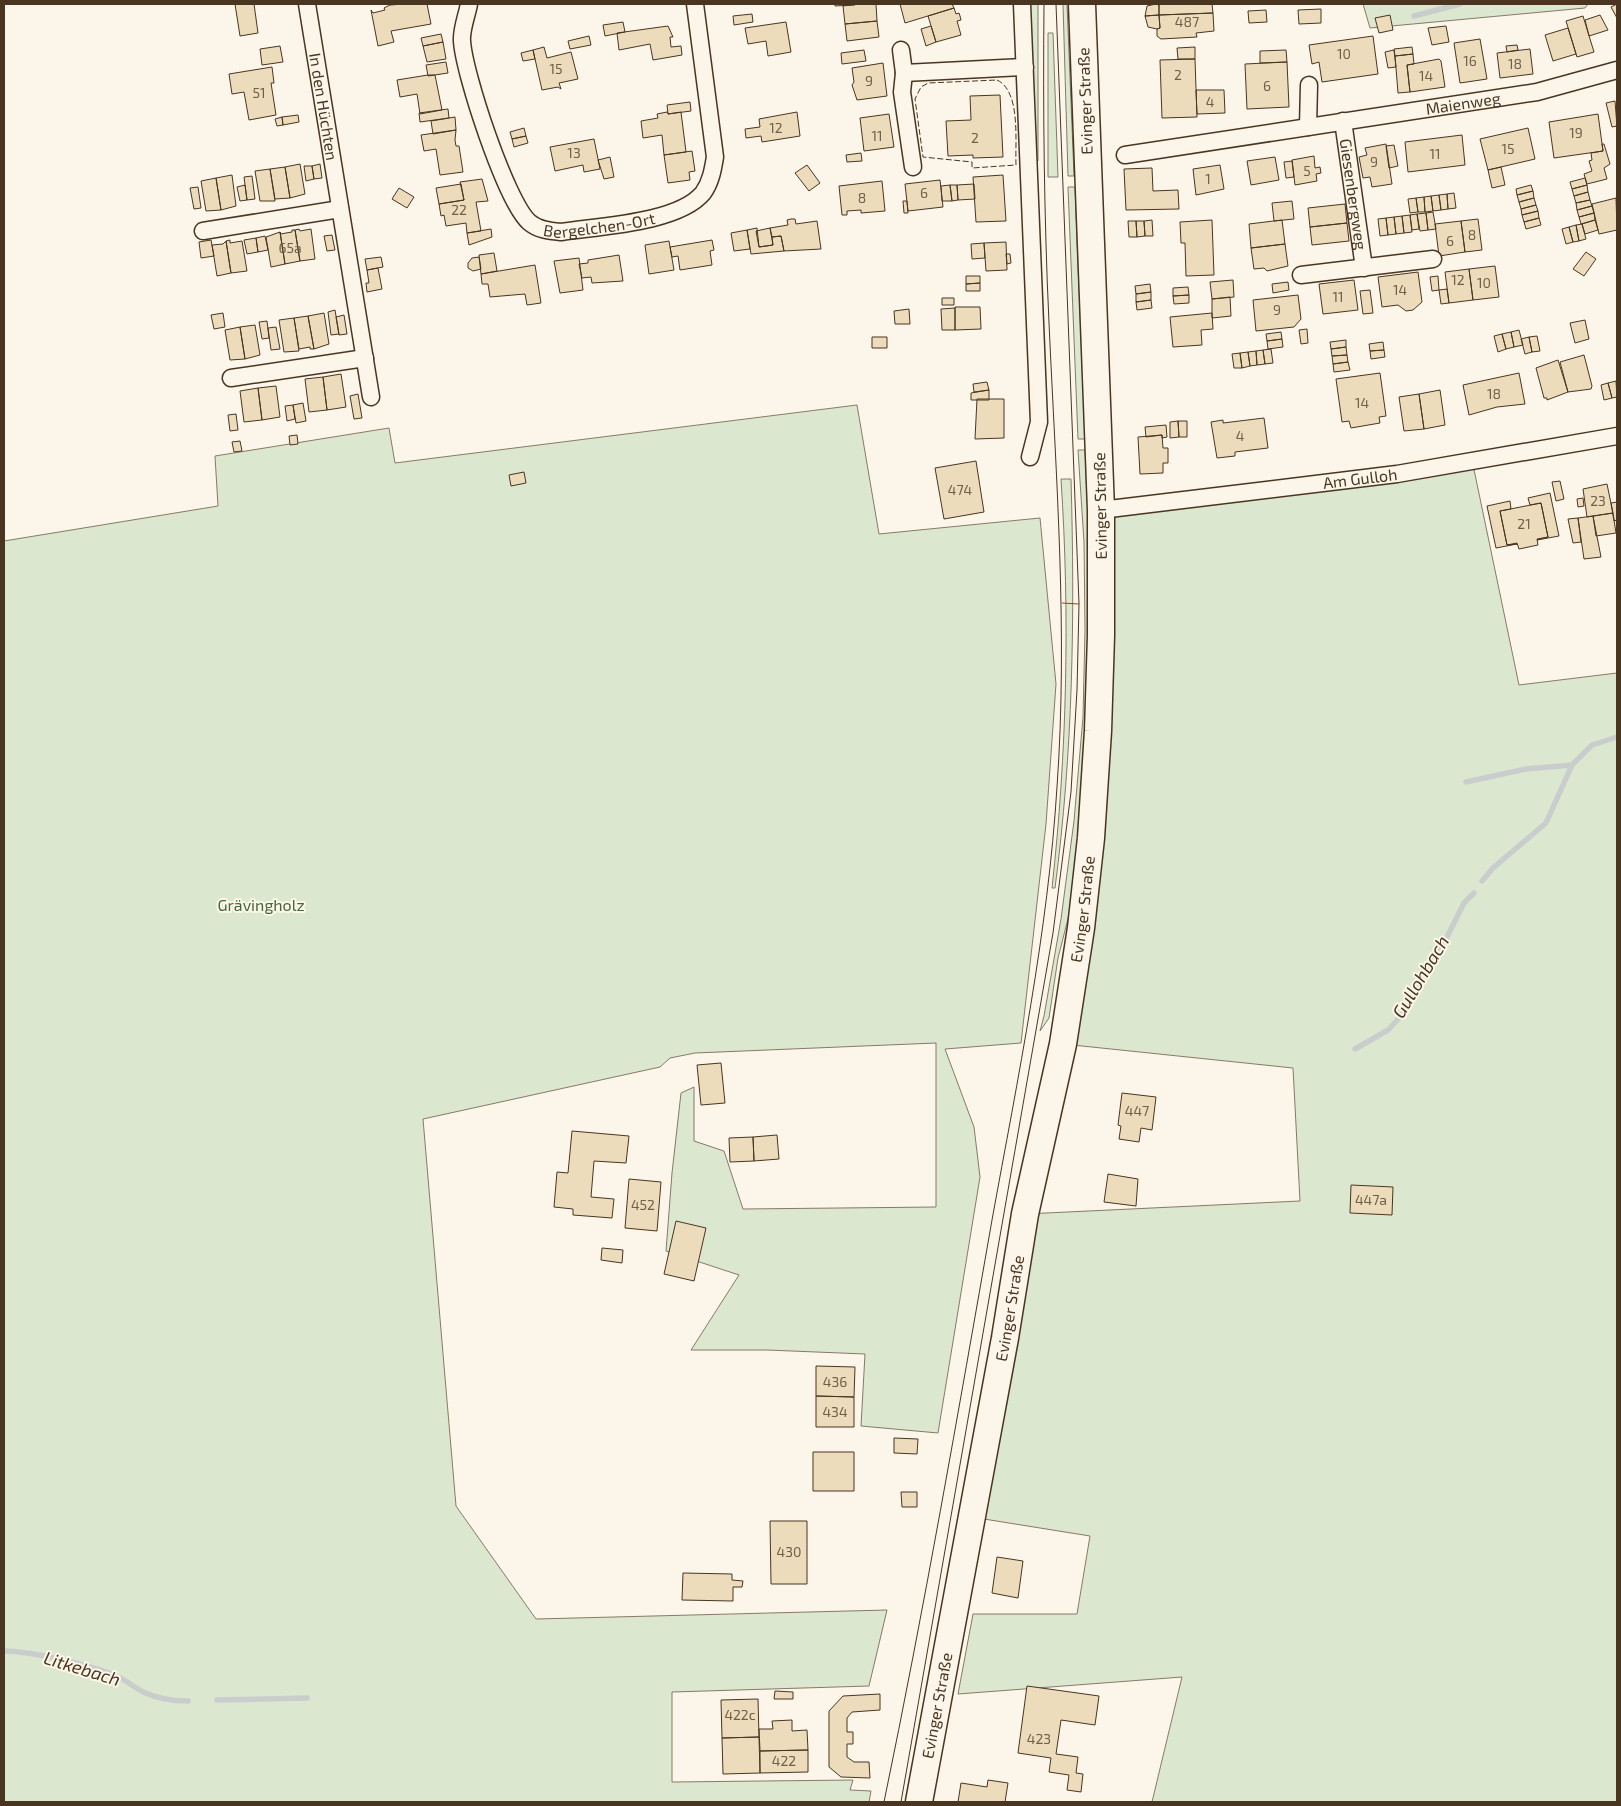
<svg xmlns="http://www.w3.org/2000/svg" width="1621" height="1806" viewBox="0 0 1621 1806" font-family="'Exo 2',sans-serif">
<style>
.green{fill:#dce7d0;stroke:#887966}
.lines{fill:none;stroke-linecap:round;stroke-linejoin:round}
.stream{stroke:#c9cecd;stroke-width:5.5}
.building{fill:#ecdcbc;stroke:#4a3520}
.street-casing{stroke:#4a3520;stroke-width:19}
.primary-casing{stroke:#4a3520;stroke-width:29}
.street{stroke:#fbf6e9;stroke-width:16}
.primary{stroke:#fbf6e9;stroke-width:26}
.tram{stroke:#4a3520;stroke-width:1}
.fence{stroke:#4a3520;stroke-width:1;stroke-dasharray:6 2.5;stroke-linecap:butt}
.power{stroke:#c62828;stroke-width:1;stroke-dasharray:18 4 2.5 4;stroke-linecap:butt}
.labels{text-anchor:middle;stroke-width:4;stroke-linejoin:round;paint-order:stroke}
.number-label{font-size:14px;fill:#725f47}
.street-label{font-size:16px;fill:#4a3520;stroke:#fbf6e9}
.park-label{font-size:16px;fill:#436837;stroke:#fbf6e9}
.water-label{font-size:18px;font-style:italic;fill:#4a3520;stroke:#fbf6e9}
</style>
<rect width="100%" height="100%" fill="#fbf6e9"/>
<path class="green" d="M1030 4H1038V161L1036 162Z
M1063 4H1067L1074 176H1068Z
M1363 4H1588L1585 8 1370 28Z
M1048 33H1053L1058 177H1048Z
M1068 187H1075L1085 439H1078Z
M857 405 879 534 1040 518 1056 684 1046 824 1021 1043 945 1049 974 1127 980 1177 938 1433 861 1426 865 1354 767 1350H691L739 1275 666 1251 672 1173 681 1093 694 1087V1141L724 1151 743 1209 936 1207V1043L695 1053 670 1058 660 1067 423 1119 456 1506 536 1619 887 1610 869 1686 672 1692V1782L853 1780 850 1790 871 1791 869 1802H4V541L218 506 215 456 389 428 395 463Z
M1078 450H1085L1089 542V718L1073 899 1058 958 1049 1018 1040 1031 1044 1016 1061 919 1074 821 1083 717 1085 630 1084 542Z
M1472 460 1519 685 1617 673V1802H1152L1182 1677 958 1694 973 1614H1077L1090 1536 984 1519 1025 1214 1300 1201 1293 1068 1063 1044 1101 510Z
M1061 479H1071C1075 617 1073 751 1055 888H1052C1067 752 1070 616 1061 479Z"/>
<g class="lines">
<path class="stream" d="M1414 16 1460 4
M1466 782 1526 769 1572 765
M1482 881 1493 868 1546 823 1572 765 1592 745 1617 737
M1355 1049 1388 1030 1401 1016 1444 943 1464 903 1474 893
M4 1651C29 1651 92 1665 116 1676 126 1680 134 1687 143 1692 158 1699 171 1701 188 1701
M217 1700 307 1698"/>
</g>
<path class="building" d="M235 4H254L258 33 240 36Z
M404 4H427L431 24 391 31 394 42 378 46 371 10 373 13 385 10 384 8 390 5Z
M835 4H855V5L835 6Z
M858 4H876L877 21 845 24 843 6Z
M900 4H952L954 8 905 23Z
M1156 4H1212L1213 13 1159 15V5Z
M1156 4 1159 5V15L1145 16 1147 6Z
M1617 4V18L1611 7Z
M954 8 956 14 959 13 960 16 961 20 957 21 961 35 936 42 928 16Z
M1321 9V23L1299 24 1298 10Z
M1266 10 1267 22 1249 23 1248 11Z
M1213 13 1214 31 1196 33 1197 37 1161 39 1157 36V29L1160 28 1159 15Z
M752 14 753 22 734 25 733 16Z
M1159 15 1160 28 1157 29 1148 27 1145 16Z
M1390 15 1393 30 1379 33 1375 18Z
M1600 15 1608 30 1589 36 1585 20Z
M1583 16 1594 52 1577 57 1566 21Z
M877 21 879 37 847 41 845 24Z
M623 22 625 32 605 36 603 25Z
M786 22 791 52 768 56 766 41 748 44 745 28Z
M668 26 673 37H670L671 47 681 46 682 55 653 60 650 44 619 50 617 33Z
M931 26 936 42 926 46 921 29Z
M1446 26 1449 42 1432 45 1428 28Z
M1568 28 1576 54 1553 61 1545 35Z
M441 34 443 42 423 46 421 38Z
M589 36 591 45 570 49 568 41Z
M1373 36 1378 74 1322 82 1319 62 1312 64 1309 45Z
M1480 39 1487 79 1460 83 1454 43Z
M443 42 446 59 427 62 423 46Z
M1517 45 1518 50 1507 52 1506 46Z
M280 46 283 62 262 65 260 49Z
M544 47 547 58 571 52 578 79 559 83 561 89 558 87 542 90 533 50Z
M1195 47V59H1178L1177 48Z
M1412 47 1413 54 1395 56 1394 49Z
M1530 49 1533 74 1500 78 1497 53Z
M533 50 535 59 523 61 521 53Z
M864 50 866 61 842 64 841 53Z
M1286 50 1287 62 1260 63V51Z
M1394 50 1396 67 1388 68 1385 52Z
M1413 54 1414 64 1407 65 1410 92 1398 93 1395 56Z
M1195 59 1197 117 1162 118 1160 60Z
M1439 59 1441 61 1445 87 1410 92 1407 65Z
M446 62 448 73 428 76 426 65Z
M1287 62 1289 107 1247 109 1245 64Z
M883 63 887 96 857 100 852 85 854 82 852 68Z
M272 67 274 83H271L276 115 249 120 244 92 232 94 229 74Z
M428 75H435L442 110 420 114 417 94 400 97 397 80Z
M1196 90H1224L1225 113 1197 114Z
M1000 95 1003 157 973 158V155L948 156 946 121 971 120 970 96Z
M1615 101 1617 126 1612 127 1606 103Z
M690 102 691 111 668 114 667 105Z
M448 109 449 118 420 122 419 113Z
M667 112 668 114 681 112 686 152 664 155 662 135 643 138 641 121 658 118 657 114Z
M797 112 800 136 762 142 761 136 746 138 745 129 760 127 759 119Z
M889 114 894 147 864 151 860 118Z
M1598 114 1603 151 1554 158 1549 122Z
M298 115 299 122 283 125 282 117Z
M282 117 283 125 277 126 275 119Z
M455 117 456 130 433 134 431 121Z
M524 128 526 136 512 139 510 132Z
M1528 128 1535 159 1488 170 1480 139Z
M456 130 455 140 456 146H459L463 172 440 175 436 149 424 151 421 135Z
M1462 135 1465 165 1408 172 1405 142Z
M526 136 528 143 514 147 512 139Z
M594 139 600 169 584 172 583 165 555 171 550 147Z
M1386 144 1392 184 1372 187 1370 177 1363 178 1359 157 1367 155 1365 148Z
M1602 144H1604L1610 164 1604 168 1607 179 1587 184 1584 174 1592 171 1589 161 1592 160 1591 153 1603 151Z
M1394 145 1398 166 1389 168 1386 146Z
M692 151 695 171 689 172 690 180 668 183 664 155Z
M861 153 862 161 847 162 846 155Z
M1314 156 1315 168 1320 167 1321 173 1316 174 1317 181 1295 185 1292 160Z
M610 157 614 177 604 179 598 160Z
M1275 157 1279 180 1251 185 1247 161Z
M1292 161 1294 177 1286 178 1284 162Z
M300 164 305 194 290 198 285 167Z
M320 164 322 178 314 179 312 166Z
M807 165 820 183 809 191 795 173Z
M1220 165 1224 189 1196 195 1193 169Z
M304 166H312L314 179 306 181Z
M285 167 290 198 275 199 270 169Z
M1501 167 1505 185 1492 188 1488 170Z
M1152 168 1153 191 1178 190 1179 209 1126 210 1124 169Z
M270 169 275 201H260L255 171Z
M232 175 236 206 221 210 216 178Z
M1003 175 1006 221 976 222 973 177Z
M252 176 255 199 247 200 244 177Z
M216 178 221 210 206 211 201 181Z
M1585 178 1587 185 1572 189 1570 182Z
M482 179 488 201 476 202 481 231 467 233 466 223 446 226 444 215 441 216 439 204 464 200 460 182Z
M940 180 943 207 908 211 905 184Z
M882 181 885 211 861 213V210L847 211V215H842L839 186Z
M461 184 464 200 439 204 436 188Z
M974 184 975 199 958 200 957 185Z
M245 185 247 200 240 201 237 187Z
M950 185 952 201H942L941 186Z
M950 185H957L958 200 952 201Z
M1531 185 1533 191 1517 195 1516 189Z
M1587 185 1588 192 1574 196 1572 189Z
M198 187 201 208 194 209 190 188Z
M399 188 414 197 407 208 392 199Z
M1533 191 1534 198 1519 202 1517 195Z
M1588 192 1590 200 1576 203 1574 196Z
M1454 193 1456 208 1448 209 1447 194Z
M1447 194 1448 209 1441 210 1439 195Z
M1439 195 1441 210 1433 211 1431 196Z
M1431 196 1433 211 1425 212 1424 197Z
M1424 197 1425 212H1418L1416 198Z
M1416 198 1418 212 1410 213 1408 199Z
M1534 198 1536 205 1521 209 1519 202Z
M1616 198 1617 230 1599 234 1592 204Z
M1590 200 1592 206 1577 210 1576 203Z
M903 201H907L908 213H904Z
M1292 201 1294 219 1274 221 1272 203Z
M1345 204 1347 223 1310 227 1308 208Z
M1536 205 1538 211 1522 215 1521 209Z
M1592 206 1594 213 1579 217 1577 210Z
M1538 211 1539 218 1524 222 1522 215Z
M1433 212 1436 229 1428 230 1426 213Z
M1426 213 1428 230 1420 231 1417 214Z
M1594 213 1595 220 1581 224 1579 217Z
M1417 214 1419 229 1412 230 1410 215Z
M1410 215 1412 232 1404 233 1402 216Z
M1402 216 1404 233 1396 234 1394 217Z
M1394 217 1396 234 1388 235 1386 218Z
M1386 218 1388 235 1380 236 1378 219Z
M1539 218 1541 225 1526 229 1524 222Z
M791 219H795L796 224 817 221 821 249 784 251 781 236 772 237 770 228 788 225 787 220Z
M1478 219 1482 250 1465 252 1461 221Z
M1152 220 1153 236H1145L1144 221Z
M1212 220 1214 275 1186 276 1185 243H1181L1180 222Z
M1282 220 1285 244 1251 248 1249 224Z
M1595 220 1598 230 1585 234 1582 224Z
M1128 221H1136L1137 237H1129Z
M1136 221H1144L1145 236 1137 237Z
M1461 221 1465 252 1439 256 1435 224Z
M1347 223 1349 241 1312 245 1310 227Z
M1582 224 1586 239 1579 241 1576 225Z
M1576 225 1579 241 1573 242 1569 227Z
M1569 227 1573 242 1566 244 1562 229Z
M757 228 759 247 773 245 772 237 781 236 784 251 751 254 747 230Z
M770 228 773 245 759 247 756 231Z
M299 229 300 231 311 229 315 259 300 261 295 230Z
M491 229 492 237 469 245 467 233Z
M292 230H295L300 261 285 264 280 232 281 234 286 233 292 232Z
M747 230 750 249 734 251 731 233Z
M280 232 285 264 271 267 266 237Z
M332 235 335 250 327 251 324 236Z
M265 236 268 250 258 252 256 238Z
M256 238 258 252 247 254 244 240Z
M211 240 214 256 201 258 199 242Z
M230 240V243L242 241 247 271 231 273 226 241Z
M712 240 714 250 710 251 712 265 680 270 678 256 672 257 670 247Z
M226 241 231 273 217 276 212 245 223 244Z
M669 241 674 270 649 274 645 245Z
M1006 242 1007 270 986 271 984 243Z
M984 243 985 258 972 259 971 244Z
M1285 244 1288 266 1267 271 1264 268 1254 269 1251 248Z
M1586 252 1596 259 1584 276 1573 269Z
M494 253 497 271 481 274 479 255Z
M1006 254H1010L1011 263 1007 264Z
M619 255 623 281 592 283 591 277 582 278 579 264 588 263V260Z
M381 257 383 267 367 270 365 259Z
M479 257 481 269 473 271 468 268V263L472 258Z
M579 258 583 290 560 293 554 261Z
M535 265 541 303 527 305 525 294 490 297 488 284H482L481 274Z
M1495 266 1499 297 1473 300 1469 269Z
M378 268 382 289 367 292 366 283H369L367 270Z
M1469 269 1473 300 1449 303 1445 272Z
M1418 272 1422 302 1413 310 1406 311 1398 305 1382 307 1378 277Z
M966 276H980V283L966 284Z
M1438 276 1439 290 1432 291 1430 277Z
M1233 280 1234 297 1212 299 1210 282Z
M1354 280 1358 310 1323 314 1319 284Z
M1288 282 1289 290 1273 293 1272 284Z
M980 283V291H966V284Z
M1150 284 1151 292 1136 294 1135 286Z
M1188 287 1189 295 1173 296V288Z
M1447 289 1449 303 1441 304 1439 290Z
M1370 290 1373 313 1363 314 1360 291Z
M1151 292V300L1136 302V294Z
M1189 295V303L1174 304 1173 296Z
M1298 295 1301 319 1294 327 1256 331 1253 300Z
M1230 297 1231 316 1212 318V299Z
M942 298H954V305H942Z
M1151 300 1152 308 1137 310 1136 302Z
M955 307H980L981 329 955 330Z
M955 308V330H942L941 309Z
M909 309 910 324H895L894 311Z
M335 310 339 334 331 335 328 312Z
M223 313 225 327 214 329 211 315Z
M324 313 329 344 314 349 308 316Z
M1212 313 1213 329 1201 330 1202 345 1173 347 1170 317Z
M344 315 347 334 339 335 336 317Z
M308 316 314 349H310V347L299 349 294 318Z
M294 318 299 351 284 352 279 320Z
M1585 320 1589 339 1575 343 1570 323Z
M267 321 269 338 262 339 259 322Z
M255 325 260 355 245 359 240 327Z
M240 327 245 359 230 360 225 330Z
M276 327 280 349 271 350 268 328Z
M1307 329 1308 343 1301 344 1299 330Z
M1519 330 1523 345 1514 347 1511 332Z
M1281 332 1282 339 1267 341 1266 334Z
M1511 332 1514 347 1506 349 1502 334Z
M1502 334 1506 349 1498 352 1494 336Z
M1537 336 1540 351 1532 352 1529 337Z
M872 337H887V348H872Z
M1529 337 1532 352 1525 354 1521 339Z
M1282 339 1283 347 1268 349 1267 341Z
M1346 340V347L1331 349 1330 342Z
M1383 342 1384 350 1370 351 1369 344Z
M1346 347 1347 355 1332 356 1331 349Z
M1271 349 1273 363 1265 364 1263 350Z
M1263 350 1265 364 1257 365 1256 351Z
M1384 350 1385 357 1371 359 1370 351Z
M1256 351 1257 365 1250 366 1248 352Z
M1248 352 1250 366 1242 368 1240 353Z
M1240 353 1242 368H1234L1232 354Z
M1347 355 1348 362 1333 364 1332 356Z
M1584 355 1592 386 1591 389 1568 392 1560 362Z
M1558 360 1568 392 1547 400V398H1544L1536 368Z
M1348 362 1350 370 1334 372 1333 364Z
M1380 373 1386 416 1379 417 1380 423 1351 428 1349 421 1342 422 1336 379Z
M1519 373 1525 404 1497 407 1469 415 1463 385Z
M341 374 346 407 327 410 323 377Z
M323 377 327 410 309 412 305 379Z
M1616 381 1617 397 1612 398 1608 383Z
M987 382 989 390 974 392 973 384Z
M1608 383 1612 398 1604 400 1601 385Z
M276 386 280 417 262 420 258 388Z
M258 388 262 420 244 422 240 391Z
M989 390V400H971V393Z
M1440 390 1445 425 1424 429 1419 394Z
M358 394 362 418 354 419 350 396Z
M1419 394 1424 429 1404 431 1399 397Z
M977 399H1004V438L975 439Z
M303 403 306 421 296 423 293 405Z
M293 405 295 419 287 421 285 406Z
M236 414 238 430 230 431 228 415Z
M1264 418 1268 448 1235 452V456L1217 458 1211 422 1223 420V423Z
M1178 421 1179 437 1170 438V422Z
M1178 421H1187V437H1179Z
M1166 425 1167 437 1162 438V435L1146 437 1145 427Z
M297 435 298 444 290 445 289 436Z
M1162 435 1163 448H1168V463H1163V473L1140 474 1138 437Z
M240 441 242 451 234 452 232 442Z
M976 461 984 512 944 519 935 468Z
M524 472 526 483 511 486 509 475Z
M1560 481 1564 499 1556 501 1552 482Z
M1607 484 1613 513 1587 517 1583 489Z
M1550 493 1559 536 1537 540 1548 537 1541 503 1530 505 1528 498Z
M1583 498 1584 506 1578 507 1577 499Z
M1510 501 1511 509 1500 511 1507 545 1517 544 1496 548 1487 506Z
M1617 502V520L1614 521 1611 503Z
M1541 503 1548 537 1537 539 1538 545 1519 549 1517 543 1507 545 1500 511Z
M1613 513 1616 533 1596 536 1593 516Z
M1593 516 1601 557 1584 559 1578 518Z
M1578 518 1581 542 1573 543 1568 519Z
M721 1063 725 1103 701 1105 697 1065Z
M1122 1093 1156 1097 1152 1130 1141 1128 1139 1142 1119 1139 1121 1126 1118 1125Z
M572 1131 629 1136 626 1163 594 1161 591 1197 614 1199 612 1218 573 1215V1209L554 1207 557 1172 568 1173Z
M777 1135 779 1159 754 1161 753 1137Z
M753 1137 754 1161 730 1162 729 1138Z
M1108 1174 1138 1179 1136 1206 1104 1202Z
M629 1179 661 1182 657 1231 625 1228Z
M1351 1185 1393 1187 1392 1215 1350 1213Z
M676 1221 706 1228 694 1281 664 1274Z
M602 1248 623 1250 622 1263 601 1260Z
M816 1366 855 1367 854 1397 816 1396Z
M816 1396 854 1397V1427H816Z
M894 1438 918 1439 917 1454 894 1453Z
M813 1452H854V1491H813Z
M901 1492H917V1507H902Z
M770 1521H807V1584H771Z
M997 1557 1023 1561 1018 1598 992 1593Z
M683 1573 732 1574V1580L743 1581 742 1587H733V1601L682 1600Z
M1027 1686 1099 1696 1095 1725 1061 1720 1056 1754 1078 1757 1076 1773 1083 1774 1081 1792 1067 1790 1069 1775 1049 1772 1051 1758 1018 1753Z
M775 1691 793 1692V1699H774Z
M880 1694V1710L852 1712 847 1718V1732H853V1744H847V1757L854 1762H869L870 1778 841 1777 829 1767V1711L843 1696Z
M758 1699 759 1737 722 1738 721 1700Z
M792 1720V1731L807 1730 808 1750 760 1751 759 1729H773L772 1721Z
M759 1737 760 1773 723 1774 722 1738Z
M808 1750V1772L760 1773V1751Z
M988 1780 1008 1783 1005 1802H958L961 1783 987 1787Z"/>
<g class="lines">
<g class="street-casing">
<g id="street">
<path id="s1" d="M307 4 371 397"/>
<path id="s2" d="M469 4C467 15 461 30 462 41 464 74 506 201 529 222 538 230 550 231 561 232 600 226 678 223 703 193 711 182 713 169 715 157L695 4"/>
<path d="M1022 4 1039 422 1030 457"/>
<path d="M901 50 904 73 902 92 913 167"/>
<path d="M904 73 1025 67"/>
<path id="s3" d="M1343 121 1364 268"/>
<path d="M1308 127 1309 85"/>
<path id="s4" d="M1125 155 1537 92 1617 70"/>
<path d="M203 231 340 209"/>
<path d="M1301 275 1433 259"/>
<path d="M231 378 365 358"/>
<path id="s5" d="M1101 510 1397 474 1617 436"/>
</g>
</g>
<g class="primary-casing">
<g id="primary">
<path id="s6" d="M919 1802 1005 1338 1025 1214 1063 1044 1081 928 1091 838 1098 731 1101 635V510L1082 4"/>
</g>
</g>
<use href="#street" class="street"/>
<use href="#primary" class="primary"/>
<path class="tram" d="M884 1802C924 1609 958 1414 992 1220 1018 1077 1048 932 1057 787 1068 632 1056 478 1049 323 1044 216 1043 110 1044 4
M901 1802 1053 933 1071 792 1077 690 1079 604 1056 4"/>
<path class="fence" d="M997 80C1021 91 1015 141 1016 165L972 168V162L923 157 915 99 921 87 928 83Z"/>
<path class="power" d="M1062 603 1079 604"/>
</g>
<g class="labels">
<g class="number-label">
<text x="1187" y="27">487</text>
<text x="1344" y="59">10</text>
<text x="1470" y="66">16</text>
<text x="1515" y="69">18</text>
<text x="556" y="74">15</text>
<text x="1178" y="80">2</text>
<text x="1426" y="81">14</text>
<text x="869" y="86">9</text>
<text x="1267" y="91">6</text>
<text x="259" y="98">51</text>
<text x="1210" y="107">4</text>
<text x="776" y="133">12</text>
<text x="1576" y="138">19</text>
<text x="877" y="141">11</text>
<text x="975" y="143">2</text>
<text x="1508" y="154">15</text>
<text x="574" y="158">13</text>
<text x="1435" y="159">11</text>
<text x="1374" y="167">9</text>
<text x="1307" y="176">5</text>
<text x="1208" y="184">1</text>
<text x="924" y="198">6</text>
<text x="862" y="203">8</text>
<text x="459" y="215">22</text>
<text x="1472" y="240">8</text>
<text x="1450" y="246">6</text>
<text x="290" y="253">65a</text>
<text x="1458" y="285">12</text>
<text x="1484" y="288">10</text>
<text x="1400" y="295">14</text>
<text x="1338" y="302">11</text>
<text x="1277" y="315">9</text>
<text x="1494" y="399">18</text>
<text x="1362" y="408">14</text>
<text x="1240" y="441">4</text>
<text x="960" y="495">474</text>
<text x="1598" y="506">23</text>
<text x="1524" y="529">21</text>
<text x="1137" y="1116">447</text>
<text x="1371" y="1205">447a</text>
<text x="643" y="1210">452</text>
<text x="835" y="1387">436</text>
<text x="835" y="1417">434</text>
<text x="789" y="1557">430</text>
<text x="740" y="1720">422c</text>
<text x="1039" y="1744">423</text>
<text x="784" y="1766">422</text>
</g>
<g class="street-label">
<text transform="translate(1085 101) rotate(-92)" y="6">Evinger Straße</text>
<text dy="6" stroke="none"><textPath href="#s4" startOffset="342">Maienweg</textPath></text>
<text dy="6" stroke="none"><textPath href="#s1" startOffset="104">In den Hüchten</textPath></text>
<text dy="6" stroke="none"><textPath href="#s3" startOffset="74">Giesenbergweg</textPath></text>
<text dy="6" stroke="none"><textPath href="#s2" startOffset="305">Bergelchen-Ort</textPath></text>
<text dy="6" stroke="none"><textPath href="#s5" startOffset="261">Am Gulloh</textPath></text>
<text transform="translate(1100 506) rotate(-91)" y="6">Evinger Straße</text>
<text dy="6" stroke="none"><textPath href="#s6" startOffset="908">Evinger Straße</textPath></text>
<text dy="6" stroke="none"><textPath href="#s6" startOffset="502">Evinger Straße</textPath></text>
<text dy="6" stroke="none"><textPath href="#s6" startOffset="98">Evinger Straße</textPath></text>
</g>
<g class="park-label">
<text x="261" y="911">Grävingholz</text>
</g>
<g class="water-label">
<text transform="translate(1421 977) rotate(-59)" y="6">Gullohbach</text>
<text transform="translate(82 1669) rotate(17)" y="6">Litkebach</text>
</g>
</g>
<rect width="1621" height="1806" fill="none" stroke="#4a3520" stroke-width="10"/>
</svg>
